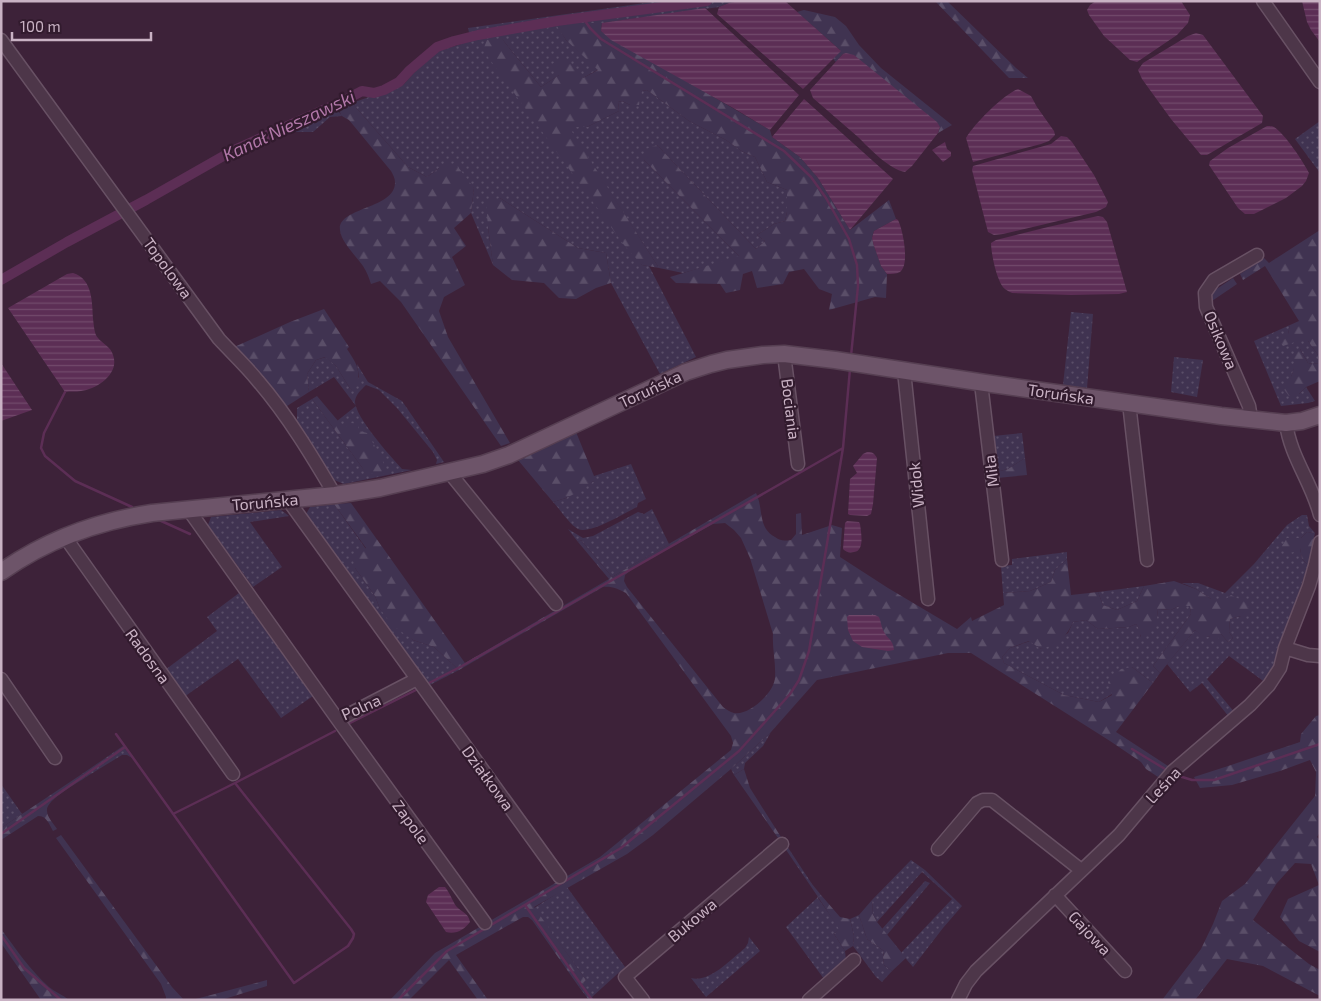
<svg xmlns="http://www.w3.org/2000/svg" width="1321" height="1001" viewBox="0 0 1321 1001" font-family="'Exo 2',sans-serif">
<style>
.grass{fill:url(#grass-dots)}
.forest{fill:url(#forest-firs);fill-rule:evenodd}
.water{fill:url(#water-rules)}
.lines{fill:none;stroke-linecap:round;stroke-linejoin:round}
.stream{stroke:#5c2e55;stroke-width:2.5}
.canal{stroke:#5c2e55;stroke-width:10}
.minor-casing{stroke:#685164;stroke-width:15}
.major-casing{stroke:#563f52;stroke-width:19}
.minor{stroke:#4d3649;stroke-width:12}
.major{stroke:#6d5469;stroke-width:16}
.labels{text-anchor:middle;stroke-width:4.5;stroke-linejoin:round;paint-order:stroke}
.street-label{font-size:16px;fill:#c9b2c4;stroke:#321b2e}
.water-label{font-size:18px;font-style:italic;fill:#b278a9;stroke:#321b2e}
</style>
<defs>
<pattern id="grass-dots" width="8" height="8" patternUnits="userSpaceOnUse" patternTransform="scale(1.25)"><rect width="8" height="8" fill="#403351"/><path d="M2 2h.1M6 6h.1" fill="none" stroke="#5a4e68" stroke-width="1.8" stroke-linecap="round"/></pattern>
<pattern id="forest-firs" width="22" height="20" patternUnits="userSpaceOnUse" patternTransform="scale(1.25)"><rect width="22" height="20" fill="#403351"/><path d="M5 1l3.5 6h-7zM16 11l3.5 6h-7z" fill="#5a4e68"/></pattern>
<pattern id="water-rules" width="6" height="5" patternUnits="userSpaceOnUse" patternTransform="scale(1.25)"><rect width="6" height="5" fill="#5c2e55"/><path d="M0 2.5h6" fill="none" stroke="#724a6c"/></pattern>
</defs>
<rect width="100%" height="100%" fill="#3d2239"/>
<path class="grass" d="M659 1H740L729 3 719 7 602 23H556L566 40 599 69 583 78 559 75 541 87 502 39 642 265 649 266 696 357 660 374 611 283 606 253 578 248 500 198 488 227 493 265 471 213 474 188 439 168 427 177 408 167 352 103 403 85 432 53 471 41 468 28Z
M647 90 689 121 726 140 743 152 755 157 767 182 787 190V212L785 221 774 224 757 235 765 241 756 249 657 145 644 160 740 257 683 273 659 268 568 127H587L619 111 618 102 622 101 630 105 642 91Z
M340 109 339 112 342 116 330 117 313 132H295L287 133Z
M1320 121V173L1295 139Z
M1071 312 1093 314 1087 388 1063 385Z
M1290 325 1288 334 1298 341H1308L1318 355 1319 363 1313 364 1308 363 1300 349 1290 381 1299 394 1306 387 1315 401 1308 403 1281 406 1254 341Z
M326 357 336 366 351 390 359 377 357 364 368 382 402 401 444 462 436 464 437 460 433 452 397 408 379 390 366 385C361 390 356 394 355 401 354 416 391 457 402 469L412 470 344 484 329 478 297 425V408L312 399 364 470 344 429 337 421 356 406 334 377 309 392 307 374 316 360Z
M1174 357 1203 360 1197 397 1171 392Z
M1022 433 1025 458 1008 469 996 472 993 436Z
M631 464 646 499 638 503 637 507C625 513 589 535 578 529 569 524 560 509 553 502L566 498 594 481V476Z
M334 504 366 549 355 568 375 596 380 609 413 640 434 647 459 670 428 686 305 516 310 507Z
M652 509 669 544 612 577 581 540 578 542 568 529 583 538 593 536 638 512 644 514Z
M281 510 289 516 250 522 282 567 253 587 208 525 211 517Z
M1302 515H1307L1309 526 1315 533 1307 532 1301 538H1288L1300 548 1302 559 1308 565 1275 664 1266 683 1229 656 1207 679 1235 713 1229 717 1202 683 1190 692 1167 664 1195 630 1205 637 1221 634 1228 642 1233 638 1229 632 1230 619 1241 616 1226 599H1211L1196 589 1182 583H1198L1225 593 1254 564 1287 525Z
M1067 552V559L1055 570 1051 582 1030 591 1003 593 1001 566 1012 565V559Z
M1144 586 1137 601 1117 610 1103 605 1098 592Z
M239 593 313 696 281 718 238 659 184 697 165 670 217 631 207 617Z
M1179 606H1190L1191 614 1153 666 1160 673 1153 683 1132 667 1112 694 1099 702 1064 695 1004 663 1002 657 1010 648 1030 641 1041 649 1068 633 1073 622 1086 620 1098 629 1129 627 1136 624 1140 630V637L1157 617 1158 609 1171 610Z
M771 732 763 746 745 763 744 769 734 775 731 769Z
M123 746 132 758 127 755H122L86 777 82 774Z
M1 784 22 814 1 828Z
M781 837 812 884 821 895 818 898 840 929 834 934 845 951 846 960 824 979 786 927 818 897 778 838Z
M911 860 925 870 962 906 943 928 913 967 901 953 952 899 922 872 877 922 873 914 872 900Z
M925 881 930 883 887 935 882 929Z
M567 887 625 967 592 997 594 1000H589L579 987 586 980 534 908Z
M859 915 867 939 884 951 883 957 884 965 892 971 882 982 876 977 853 946 854 936 850 919Z
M749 937 760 951 706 997 691 978C710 983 731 959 745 948L748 943Z"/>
<path class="forest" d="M935 1H947L1016 68 1028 78H1009Z
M804 10 835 17 846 26 859 45 881 68 952 125 938 133 940 127 846 53 843 54 836 62 833 59 840 50 797 12Z
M555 23H602L601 31 770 130 772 137 800 157 818 178 850 230 889 200 896 219 874 231 872 238 874 246 881 266 887 274 886 298 875 297 829 310 832 294 819 289 804 269 789 272 783 284 757 288 752 271 743 274 740 290 726 293 720 284 676 283 670 277 739 256 644 160 646 149 657 145 756 249 765 241 757 235 774 224 785 221 787 212V190L767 182 755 157 743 152 726 140 689 121 647 90 642 91 639 105H630L622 101 618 102 619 111 587 127H569L659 268 642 265 624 245 483 50 487 40 502 39 541 87 559 75 552 64 564 57 583 78 598 70 566 40Z
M352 103 408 167 427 177 439 168 455 163 474 188 471 213 454 228 466 246 452 257 465 285 444 297 439 311 448 337 510 443 501 446 401 302 380 281 371 284C369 278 367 272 363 266 356 256 341 242 340 230 337 207 396 209 395 182 395 178 393 175 391 171L349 120C344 117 339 116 340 109Z
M500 198 578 248 606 253 611 283 596 288 576 299 559 298 544 283 512 280 493 265 488 227 486 202Z
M1320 230V381L1306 387 1299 394 1289 396 1283 388C1295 376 1294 367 1294 351L1300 349 1308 363 1313 364 1319 363 1318 355 1308 341H1298L1283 346 1278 340 1288 334 1290 325 1299 321 1265 266 1243 280 1240 274 1264 258 1269 263Z
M1233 278 1237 284 1209 303V294Z
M324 309 349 347 347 349C356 363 361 369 357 386L351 390 336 366 325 357 316 360 307 374 309 392 284 408 232 348 290 322Z
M317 396 344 428 352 423 358 426 359 431 367 433 382 458 386 473 377 476 364 470 312 399Z
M576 432 594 476V481C581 491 569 498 553 502L518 460Z
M1025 458 1027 475 997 478 996 472 1008 469Z
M756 493C764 509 757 527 775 537 781 541 783 541 791 540L796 534V514L801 513 802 535 832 525 842 528 840 557 888 588 957 629 971 617 972 621 1004 605 1003 593 1030 591 1051 582 1055 570 1067 559 1071 595 1098 592 1103 605 1117 610 1137 601 1144 586 1174 581 1196 589 1211 599H1226L1231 595 1245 602 1251 610 1241 616 1230 619 1229 632 1233 638 1228 642 1221 634 1217 641 1209 636 1205 638 1195 630 1160 673 1153 666 1191 614 1190 606H1179L1171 610 1158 609 1157 617 1159 623 1152 627 1143 641C1138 634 1142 632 1136 624L1129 627 1098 629 1086 620 1073 622C1066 638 1058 644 1041 649L1029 641 1010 648 1002 657 1004 663 1064 695 1099 702 1112 695 1108 682 1121 669 1132 667 1153 683 1116 732 1168 766 1158 777 1146 769 1141 762 1110 741 971 653H948L817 680 771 732 731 769 653 835 627 854 534 907 586 980 579 987 532 920 528 917H523L456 955 488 1000H478L449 960 409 1000H390L435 953 600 857 731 750 733 743 731 736 626 593C618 589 612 586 603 587L459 670 434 647 413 640 392 625 380 609 375 596 355 568 352 556 366 548 334 504 351 503 465 663 609 579 578 542 581 540 612 577ZM725 523 734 530 741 538 750 558 773 634C772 648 776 663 775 677 775 692 749 716 734 713 730 712 726 709 723 707L627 587 624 581 625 575 636 566 713 524Z
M1307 532 1315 533 1308 565 1302 559 1300 548 1294 552 1285 554 1282 546 1287 538H1301Z
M1320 715V832L1317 837 1320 840V952L1299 941 1280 917 1288 899 1319 885 1311 864 1295 863 1277 883 1253 920 1309 964 1320 970V996L1263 966 1227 959 1195 1000H1162L1201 949 1213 924 1222 901 1245 884 1315 796 1316 772 1310 760 1280 771 1232 785 1200 788 1194 777 1225 767 1300 742 1301 734 1316 716Z
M744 769 750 788 781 837 778 838 734 775Z
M82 774 86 777C78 783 45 800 47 811 47 817 54 824 57 829L53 831C49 824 47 816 38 816L1 840V828Z
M61 835 172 987 184 1000H166V997L161 984 56 838Z
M821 895 840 917 850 919 854 936 853 946 845 951 834 934 839 929 818 897Z
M872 900 873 914 877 922 906 958 892 971 884 965 883 957 884 951 867 939 859 915Z
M1 929C16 949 30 970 49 987 55 992 63 995 69 1000H41L1 943Z
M267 980V986L221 1000H192Z"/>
<path class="water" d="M740 1H785L841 51 803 89 717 14 719 7 729 3Z
M1096 1H1181L1190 15 1188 23 1177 35 1137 62 1130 60 1104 36 1089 15 1087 10 1090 5Z
M1302 1H1320V42L1311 30 1307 22Z
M705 8 799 95 770 130 735 109 611 40 601 31 602 23Z
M1196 33 1203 35 1263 116 1262 123 1207 155H1201L1171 119 1142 79 1138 70 1143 63 1188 36Z
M846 53 854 55 937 122 940 127 938 133 912 166 905 172C889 169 870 149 858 137 843 124 828 111 813 98L810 90 843 54Z
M1018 89 1031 96 1037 107 1054 131 1055 135 1049 141 1041 144 973 162 966 138C975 123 1003 95 1018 89Z
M804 99 893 179 850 230 818 178 800 157 772 137Z
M1267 126C1269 126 1272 126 1274 127 1285 134 1303 161 1309 173L1306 181 1302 186 1286 198 1254 214H1245L1238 208 1209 165 1210 161 1228 148Z
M1061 136 1067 137 1072 142 1094 175 1108 202 1106 207 1096 212 1003 234 994 235 988 232 972 170 973 166 1051 144Z
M945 142 947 149 951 152V156L943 162 932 150Z
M1098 216 1103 217 1107 222 1127 292 1119 294 1071 295 1012 293C1012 293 1006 290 1005 289 997 283 991 253 991 243L996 240 1048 227Z
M896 219 898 220C903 230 910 265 900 272 896 274 891 274 887 274L881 266 874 246 872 238 874 231Z
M73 273C93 279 92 303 93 319 94 325 94 334 98 338 103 344 111 347 113 355 120 374 97 389 81 391 76 392 70 391 65 392L8 308 67 274Z
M1 363 32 410 1 421Z
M867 452C873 452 874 453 877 458L873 504 871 514 867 516 850 515 848 514 850 479 857 473 853 466 863 454Z
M847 521 859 522 860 524C861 532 865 551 854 552 849 553 846 552 843 549L845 523Z
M849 615H875L879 617C881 621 881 626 883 630 887 639 893 639 894 650L888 651 862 647 853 641 848 630 847 617Z
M439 887H445C450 893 452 900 456 906 462 913 468 912 470 922 465 929 456 935 446 932L426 902 428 895Z"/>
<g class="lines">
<path class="stream" d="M583 18 590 28 601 39 784 151 811 177 826 198 849 239 857 265 858 286 851 356
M65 392 44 433 41 448 45 456 75 481 132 507
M159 520 190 534
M429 683 462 666 843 448
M348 724 416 690
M116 734 294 983 348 946 353 938 354 934 351 929 235 783 173 814
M1132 749 1165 769
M1179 776 1192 780H1214L1320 744
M235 783 335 731
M1 834 125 747
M525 905 592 1000
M1 935 24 968 61 1000
M398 1000 447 951 621 848 739 751 790 694 799 680 809 651 843 448 850 369"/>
<path class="canal" d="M1 280 67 242 146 200 234 150 343 101 362 91 374 93 384 90 399 82 410 70 437 47 454 41 478 35 557 21 707 1"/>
<g class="minor-casing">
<path id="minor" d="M1263 1 1320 82
M1 40 219 339C232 353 246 366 258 381 288 416 312 456 335 495
M784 354 798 464
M904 371 928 599
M981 383 1002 560
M1129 403 1147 560
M1251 419 1249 406 1206 307 1205 293 1214 280 1257 255
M1286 423C1290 456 1312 483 1320 515
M449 472 556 604
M288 500 560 877
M188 509 338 720 485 923
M65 537 233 774
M1285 648 1308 655 1320 656
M1 679 55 758
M338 720 417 679
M938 849 977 803 983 800H992L1081 870
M1055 895 1125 971
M643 1000 625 977 782 844
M809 1000 854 960
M958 1000 966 984 976 971 1119 835 1172 772 1250 705 1269 685 1280 668 1285 648 1309 586 1315 565 1320 542"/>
</g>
<g class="major-casing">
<path id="major" d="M1 572C46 540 99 521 152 513L335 495 380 488 483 464 509 455 686 372 711 364 727 360 763 355 784 354 835 360 985 383 1221 416 1286 423 1302 421 1320 415"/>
</g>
<use href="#minor" class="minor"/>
<use href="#major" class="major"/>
</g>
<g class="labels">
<g class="street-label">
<text transform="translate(168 268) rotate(54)" y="6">Topolowa</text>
<text transform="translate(1221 340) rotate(67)" y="6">Osikowa</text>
<text transform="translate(650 389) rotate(-25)" y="6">Toruńska</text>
<text transform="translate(1061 394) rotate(8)" y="6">Toruńska</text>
<text transform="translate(791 409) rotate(83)" y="6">Bociania</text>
<text transform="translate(991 471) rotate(-97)" y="6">Miła</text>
<text transform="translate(916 485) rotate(-96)" y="6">Widok</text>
<text transform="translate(265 502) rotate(-5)" y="6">Toruńska</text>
<text transform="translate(148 656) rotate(54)" y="6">Radosna</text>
<text transform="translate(361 707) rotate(-24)" y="6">Polna</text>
<text transform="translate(488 778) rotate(54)" y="6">Działkowa</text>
<text transform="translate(1163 785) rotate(-47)" y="6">Leśna</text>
<text transform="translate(411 822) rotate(54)" y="6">Zapole</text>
<text transform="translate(692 920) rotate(-40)" y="6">Bukowa</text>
<text transform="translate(1090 933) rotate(47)" y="6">Gajowa</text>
</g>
<g class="water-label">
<text transform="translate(289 126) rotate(-25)" y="6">Kanał Nieszawski</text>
</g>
</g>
<rect width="1321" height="1001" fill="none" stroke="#c9b2c4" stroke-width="5"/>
<path d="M12 32v8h139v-8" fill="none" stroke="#c9b2c4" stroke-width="2.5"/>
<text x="20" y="32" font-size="15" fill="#c9b2c4" stroke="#321b2e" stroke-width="4" paint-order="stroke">100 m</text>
</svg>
